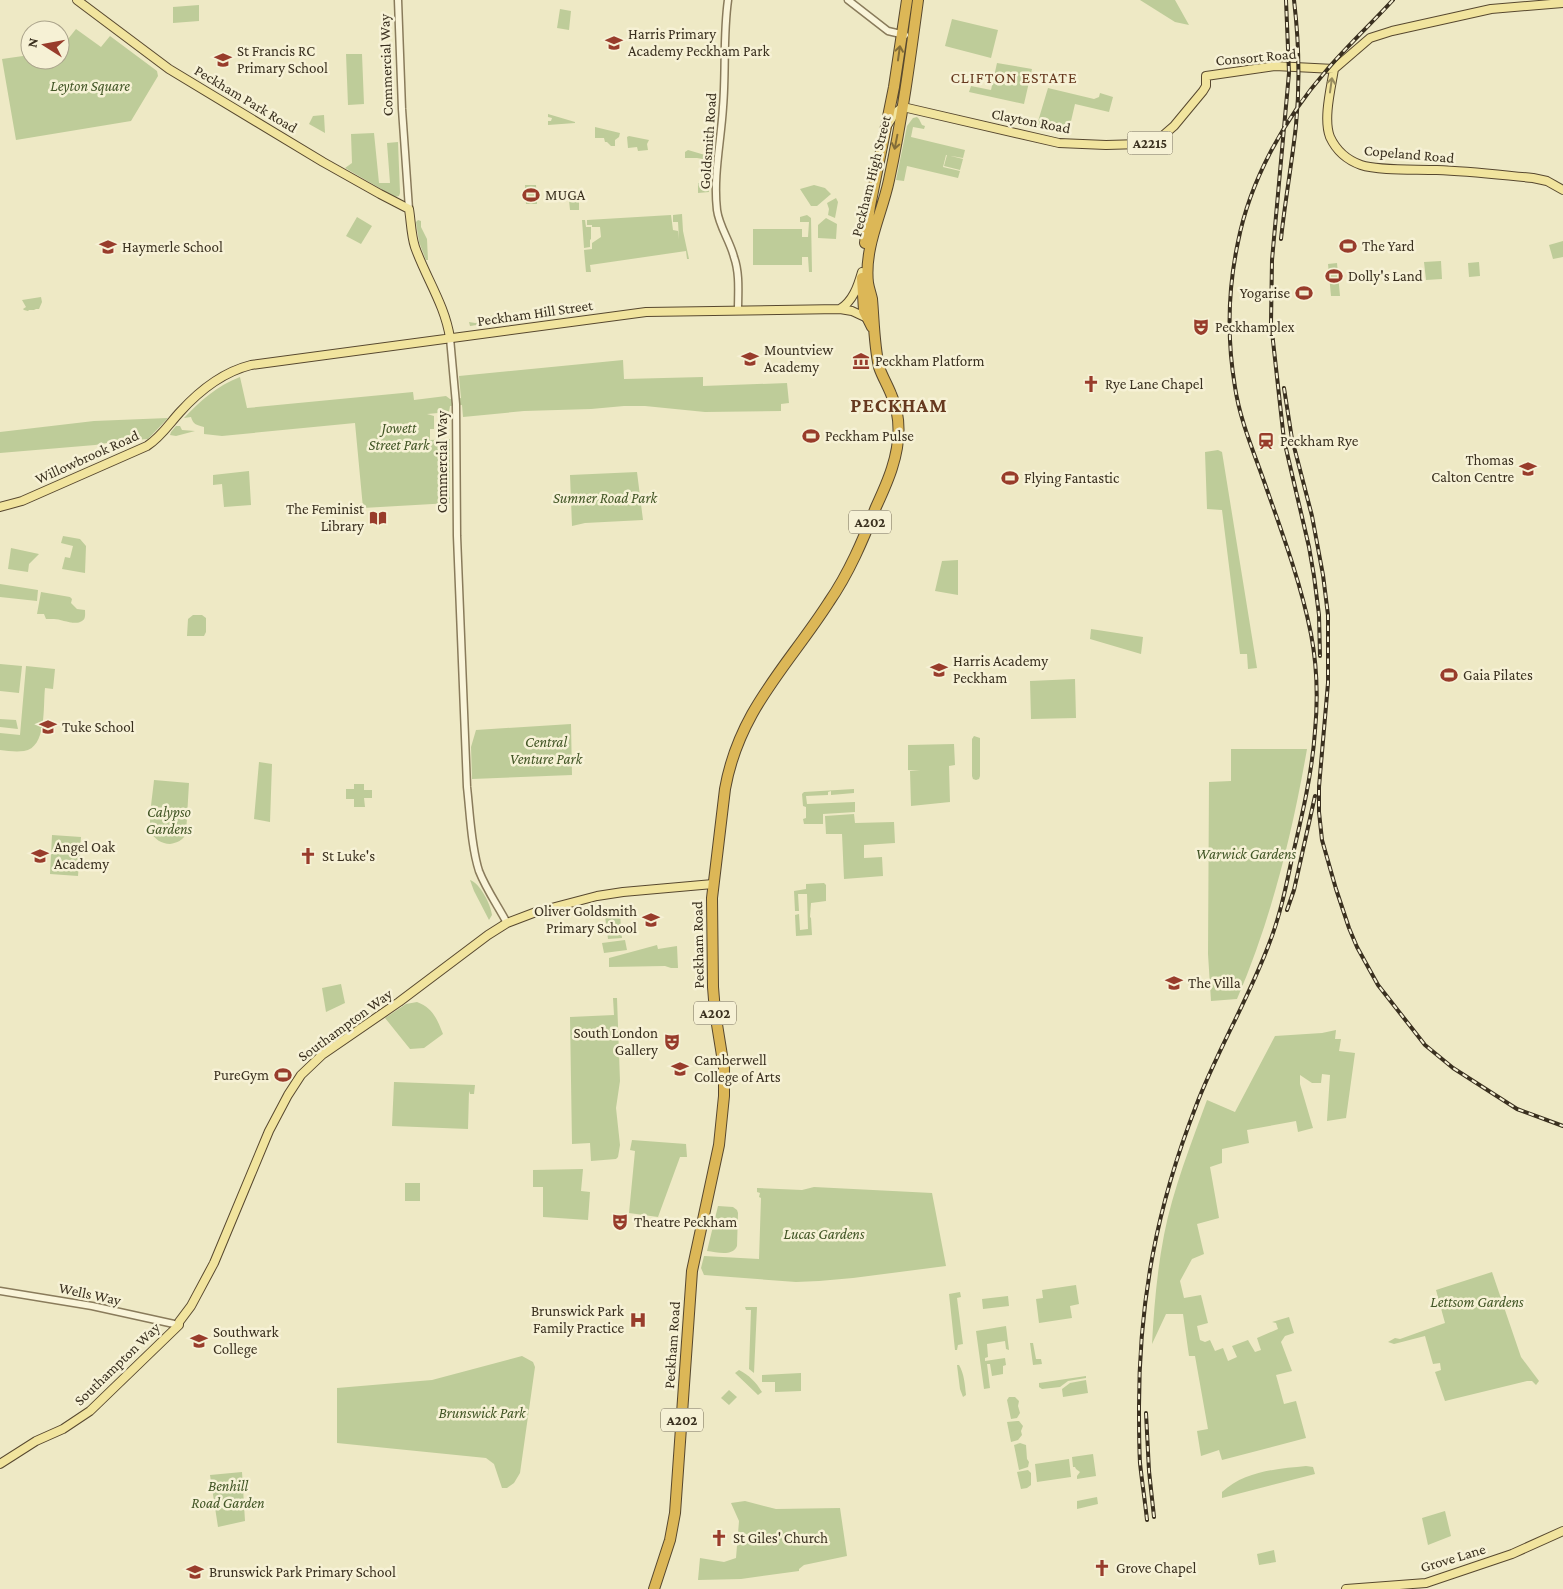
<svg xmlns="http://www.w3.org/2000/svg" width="1563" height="1589" viewBox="0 0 1563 1589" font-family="'Crimson Pro',serif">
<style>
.green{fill:#becc99}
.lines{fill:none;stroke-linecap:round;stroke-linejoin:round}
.minor-casing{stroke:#897b5b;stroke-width:9}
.major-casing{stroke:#57482f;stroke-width:10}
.highway-casing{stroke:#57482f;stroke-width:12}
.minor{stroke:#f9f4d9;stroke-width:6}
.major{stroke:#f1e49e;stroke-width:8}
.highway{stroke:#dcb757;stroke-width:10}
.rail-casing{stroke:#3a301f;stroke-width:4}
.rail{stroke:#f6f1d5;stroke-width:2;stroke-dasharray:5.5;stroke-linecap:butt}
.oneway{stroke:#836d38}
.oneway2{stroke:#968a5e}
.labels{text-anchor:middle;stroke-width:5;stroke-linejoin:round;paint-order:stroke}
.shield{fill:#f6f1d5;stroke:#726a56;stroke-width:1}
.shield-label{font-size:14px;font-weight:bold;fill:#3a301f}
.poi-label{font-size:15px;fill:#3a301f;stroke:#f6f1d5;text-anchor:start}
.street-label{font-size:15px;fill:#3a301f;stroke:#f6f1d5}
.park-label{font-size:15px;font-style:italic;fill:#425626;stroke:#f6f1d5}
.neighbourhood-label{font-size:16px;letter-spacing:1px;fill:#66391f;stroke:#f6f1d5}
.district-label{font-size:20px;font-weight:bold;letter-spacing:1px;fill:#66391f;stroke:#f6f1d5}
</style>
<rect width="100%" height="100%" fill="#eee9c5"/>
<path class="green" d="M1140 0H1175L1189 25 1175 22Z
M199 5V21L173 23V7Z
M560 9 571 11 569 30 557 28Z
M952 19 998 30 991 58 945 46Z
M76 29 101 47 110 36 157 71 158 76 131 121 16 140 2 59 30 55V60H60V49Z
M346 54H362L364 104 348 105Z
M997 63 1032 69 1024 104 969 92 971 86 991 90Z
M1048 88 1094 99 1099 97 1100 93 1113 97 1109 112 1075 104 1068 134 1036 128Z
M548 114 575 122V123L548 125V121H551L552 118 548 117Z
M324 115 325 133 309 124 313 116Z
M917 117 919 119 922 125 925 126 924 129 913 127 911 137 965 150 963 158 946 155 943 167 960 171 958 178 907 166 904 181 896 180 907 126 913 118Z
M595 127 620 133 619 137 615 140V146H611L607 142H605L604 138H595Z
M374 133 379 183H390L387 143 398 142 400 193 399 196 395 197 345 168 352 163 351 134Z
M629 136 649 140 647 144 648 150 638 151 637 147 628 148 627 137Z
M688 150 705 155 709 160 697 158H685V152Z
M947 155 963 159 960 170 944 166Z
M709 182V192L698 193V183Z
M525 185H536L537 204H526Z
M814 185 825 188 831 194 817 206H811L800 189Z
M836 198 838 202 835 218 828 215 829 209 827 203Z
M569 200H579V210H570Z
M682 214 683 231 689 259H687L686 251 590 265 591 272H586L584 250 592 249V243L601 237 600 227H592V225H587V220L671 215 673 230 678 231 679 239 678 222H673V215Z
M807 215 811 218 812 272H809L808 257H802V265H753V229H802V237H808L809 222H800V217Z
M357 217 372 226 361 244 346 236Z
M826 218 837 224 836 239 818 238V225Z
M418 220 421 221V227L427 239 428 260H426L419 242 416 222Z
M582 220H585L586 227H591V239L590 240V247L584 248Z
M1563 241V257L1553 259 1549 245Z
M1441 261 1442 279 1426 280 1424 262Z
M1479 262 1480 276 1469 277 1468 263Z
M1337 263 1340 296H1331L1328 264Z
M41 297 42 302 39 309H36L34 310H29L28 311 24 310 23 309 26 307 22 300Z
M502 314C495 325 482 324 470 326L469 322 475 323 490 321V316Z
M623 360 624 379 703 377V386L787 383 789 403 781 404V411L705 412 645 406H624L591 409 524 411 463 417 462 405 450 406 449 412 427 414 434 416V429H430V440L450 439V503L363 508 355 423 222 436 204 434V427C196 425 193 424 191 417L184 418C199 402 218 385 240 377L247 408 413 392 414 400 446 396 450 399 461 398 459 376Z
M168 418 148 439 119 441 95 445 0 453V432L94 421Z
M176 426H180L182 430 195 431 176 436 170 435 171 432Z
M1218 450 1222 452 1257 668 1248 669 1247 654H1240L1222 510 1207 509 1205 452Z
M249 471 251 505 224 507 222 484 213 485V475Z
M637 472 643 520 585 523 572 526 570 475Z
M63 536 80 539 86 546 85 573 62 569 65 557 70 558 73 546 61 543Z
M11 548 39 554 29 564 28 572 8 569Z
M958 560V595L935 591 942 561Z
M0 584 38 590 37 601 0 597Z
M41 592 70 597 72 599 71 603 77 609 85 610C85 614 86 619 82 621 75 626 61 619 54 619 51 619 49 619 46 619L44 614H37Z
M193 615H202L206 618V632L204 636H187L188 619Z
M1091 629 1143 637 1141 654 1090 639Z
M0 664 22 666 19 693 0 691Z
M26 666 55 669 53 689 45 688C43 706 47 748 24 751 16 752 8 751 0 750V733L20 735Z
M1075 679 1076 718 1031 719 1030 681Z
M0 719 16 720 18 729 0 727Z
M571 724 572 775 472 779 471 747 476 730Z
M974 736 980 738V776L979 779 976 780 973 779 972 776V739Z
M954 744 955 765 949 766 950 802 911 806 910 771H920L908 770V745Z
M1231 749H1307C1292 835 1271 920 1237 999L1211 1001 1208 954 1209 782 1231 781Z
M259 762 272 764 270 822 254 819Z
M154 780 189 783 186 834C183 840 177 843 170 844 162 844 154 839 151 832 148 821 153 792 154 780Z
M354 784H364V790H372V798H364L365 807H354V799H346V789H354Z
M854 789V793L831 795V791L828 792V795L806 796 807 804 855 802V812L823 814V824H804L803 819 806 818V807L803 806 802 794 804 792Z
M854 814 855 823 894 822 895 843 864 845V858L882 857 883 876 844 879 842 834H826L825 816Z
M52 835 81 837 78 876 50 874Z
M470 880C480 883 491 905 492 915L489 920 474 891Z
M824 883 826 885V901L811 903 810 917 811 918 812 935 796 936 795 915 799 914 800 930 808 929 807 894H798L799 911H795L794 891 806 889V884Z
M620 915 622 938 608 939 605 916Z
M625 940 627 950 604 953 602 943Z
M657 945 658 949 677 946 678 968H671L665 966 609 967V958Z
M341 984 345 1003 326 1012 322 988Z
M613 998H617L620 1081 616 1108 620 1145 618 1157 616 1159 591 1161 590 1143 572 1144 570 1017 614 1015Z
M417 1002C433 1008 437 1019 443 1034L424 1048 410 1049 385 1018 406 1004Z
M1336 1030 1335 1039H1341L1339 1051 1355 1053 1346 1118 1327 1121 1330 1075 1322 1074 1321 1083H1312L1300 1075V1084L1313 1128 1298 1132 1296 1121 1247 1130 1249 1143 1222 1149V1163L1210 1167 1219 1218 1197 1224 1204 1254 1192 1259 1180 1281 1184 1298 1201 1295 1208 1323 1197 1326 1200 1340 1205 1342 1210 1340 1215 1351 1223 1348 1228 1361 1237 1357 1232 1346 1248 1340 1255 1352 1261 1350 1257 1338 1278 1329 1276 1323 1272 1322 1289 1317 1294 1333 1285 1336 1281 1342 1292 1371 1276 1375 1284 1404 1296 1401 1306 1438 1222 1460 1219 1450 1201 1456 1197 1431 1208 1429 1195 1356H1189L1183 1314H1166L1152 1344C1154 1308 1157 1271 1164 1235 1173 1189 1191 1144 1207 1100L1235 1112 1275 1036 1322 1033Z
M394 1082 475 1085 474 1094H470L469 1091 468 1129 392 1126Z
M632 1140 686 1144 687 1157H680L658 1217 629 1213 635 1151 630 1150Z
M583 1169 581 1191 590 1192 588 1220 543 1217V1187H533V1170Z
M405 1183H420V1201H405Z
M814 1187 932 1193 946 1266 853 1278 819 1281 796 1282 704 1275 701 1268 704 1256 759 1259 761 1198 759 1197 760 1193 757 1192V1188L802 1190Z
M718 1206 733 1207 737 1210 738 1213 737 1246C732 1257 717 1252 707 1251Z
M1492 1272 1521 1357 1539 1381 1536 1385 1532 1381H1527L1445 1401 1435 1372 1441 1370 1440 1363 1433 1364 1425 1336 1394 1344 1388 1342 1395 1338 1400 1339 1445 1323 1436 1290Z
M1076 1285 1079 1304 1070 1306 1072 1318 1039 1323 1036 1299 1043 1298 1042 1290Z
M960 1292 961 1297 957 1298 963 1344 958 1345 957 1350H955L949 1294Z
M1008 1296 1009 1306 983 1309 982 1299Z
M745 1307H757L754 1373 749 1369 751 1310H746Z
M1006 1326 1009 1350 1006 1349 1005 1341 987 1344 988 1357 985 1358V1361L1005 1358 1006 1365 1003 1366V1374L992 1376 990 1364H987L990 1388 984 1389 976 1331Z
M1030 1343H1033L1036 1359H1041L1042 1364 1033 1365Z
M522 1356 533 1362 535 1367 520 1473 514 1483 507 1488H502L494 1464 486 1458 337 1443V1388L432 1380Z
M957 1365H959C964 1373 965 1385 966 1395L963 1397 960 1389Z
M739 1370C749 1375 756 1382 762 1392L758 1395 735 1373Z
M801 1373V1391L775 1392V1382H762V1375Z
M1086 1376V1378L1068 1381 1060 1387 1042 1389 1039 1387V1383Z
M1086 1380 1088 1393 1063 1397 1062 1389 1070 1383Z
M729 1390 737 1397 729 1405 721 1398Z
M1009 1397H1015L1019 1401 1018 1406 1020 1413 1017 1418 1011 1419 1007 1400Z
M1017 1421H1019L1023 1426 1021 1431 1022 1435 1018 1440 1011 1442 1007 1422Z
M1020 1443 1026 1445 1027 1459 1029 1462 1028 1467 1019 1470 1014 1445Z
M1093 1454 1096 1476 1077 1479V1476L1080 1472 1076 1469 1075 1467H1073L1072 1457Z
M1069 1459 1071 1477 1037 1482 1035 1464Z
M1306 1466 1313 1467 1315 1474 1222 1498V1492C1245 1471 1276 1469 1306 1466Z
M1028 1470 1031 1473V1485L1027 1488 1021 1489 1017 1472Z
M242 1472 245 1521 218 1527 210 1475Z
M1097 1497 1098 1504 1077 1509V1501Z
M745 1501 776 1509 840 1508 847 1556 804 1565 799 1569V1571L741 1579 698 1580 700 1558 724 1562 736 1558 739 1521 731 1503Z
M1445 1511 1451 1536 1428 1545 1422 1518Z
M1274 1550 1276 1562 1259 1565 1257 1554Z"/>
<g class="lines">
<g class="minor-casing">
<path id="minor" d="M398 0 402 109 409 209
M728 0C723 35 726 71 723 107 721 141 713 176 717 210 719 226 730 241 734 257 740 274 738 293 738 310
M848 0 888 31 905 35
M450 338 456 404 457 536 467 787C470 813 471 846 479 871 486 889 498 906 507 923
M0 1291 92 1306 174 1324"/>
</g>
<g class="major-casing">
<path id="major" d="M77 0 169 69 323 162 380 194 409 209C411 221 411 235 415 247 426 278 445 305 450 338
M1334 69C1331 88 1323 119 1330 137 1336 150 1347 160 1361 165 1379 171 1417 169 1437 170 1469 171 1501 175 1533 178L1547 181 1563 190
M888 124 895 113 903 107 1059 143 1106 145 1141 144 1159 139 1174 126 1203 91 1206 86V76L1275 66 1334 69 1370 38 1392 31 1491 9 1563 3
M840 309C853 301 858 286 862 272
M0 507 22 501 147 446C161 437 169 424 180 412 199 391 223 372 251 365L646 312 840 309 852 311 867 318
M0 1464 36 1441 63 1429 90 1411 179 1325V1322L191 1306 214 1263 269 1131 288 1095 301 1075 322 1055 399 1002 488 935 507 923 536 912 597 896 623 892 713 884
M1346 1589 1426 1583 1512 1554 1563 1531"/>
</g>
<g class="highway-casing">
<path id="highway" d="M865 243 870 206 894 87 907 0
M862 278 864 311 872 327
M654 1589 670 1540 675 1513 692 1271 719 1145 724 1096V1068L715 1012 713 987 712 898 725 789C739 710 788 666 829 602 849 573 863 540 876 507 882 494 888 481 892 468 900 443 902 418 891 394 887 384 882 376 879 367 874 344 874 322 872 299 871 294 869 289 868 283 864 247 882 214 889 180 902 120 910 60 918 0"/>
</g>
<use href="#minor" class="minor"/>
<use href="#major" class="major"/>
<use href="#highway" class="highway"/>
<g class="rail-casing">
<path id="rail" d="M1286 0 1289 73 1272 260 1271 323 1284 440 1309 547 1314 576 1319 615 1320 656
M1281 239C1285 201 1292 163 1296 125 1300 84 1299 42 1294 0
M1284 388 1292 439 1312 516 1323 575 1328 615V683L1319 787V812L1322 840 1336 889 1349 928 1357 947 1378 985 1425 1045 1453 1068 1517 1109 1563 1126
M1287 910 1294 890 1315 796
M1146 1413 1149 1471 1154 1517
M1147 1520C1145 1501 1142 1482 1140 1463 1139 1445 1139 1426 1139 1407 1139 1300 1157 1206 1196 1106 1217 1051 1248 1000 1269 944 1280 916 1286 887 1292 858 1302 816 1312 774 1315 731 1318 699 1317 665 1311 634 1301 584 1283 535 1266 487 1255 455 1240 421 1235 387 1227 339 1228 289 1238 242 1250 180 1285 118 1326 71 1347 46 1371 24 1393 0"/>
</g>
<use href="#rail" class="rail"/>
</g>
<defs><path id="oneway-shaft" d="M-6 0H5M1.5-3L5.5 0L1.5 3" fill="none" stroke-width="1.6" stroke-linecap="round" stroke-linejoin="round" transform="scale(1.25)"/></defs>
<g class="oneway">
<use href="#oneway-shaft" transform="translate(899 53) rotate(-82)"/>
<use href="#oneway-shaft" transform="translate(896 142) rotate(101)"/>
</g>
<use class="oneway2" href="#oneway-shaft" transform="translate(1331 85) rotate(-82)"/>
<defs>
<g id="school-bare" transform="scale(1.35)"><path d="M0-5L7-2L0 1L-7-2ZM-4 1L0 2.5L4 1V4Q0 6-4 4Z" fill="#983c2b" stroke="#f6f1d5" stroke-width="2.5" paint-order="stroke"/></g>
<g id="stadium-bare" transform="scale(1.35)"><path d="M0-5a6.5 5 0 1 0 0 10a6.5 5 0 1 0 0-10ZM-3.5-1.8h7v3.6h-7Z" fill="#983c2b" stroke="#f6f1d5" stroke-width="2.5" paint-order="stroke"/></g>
<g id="theatre-bare" transform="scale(1.35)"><path d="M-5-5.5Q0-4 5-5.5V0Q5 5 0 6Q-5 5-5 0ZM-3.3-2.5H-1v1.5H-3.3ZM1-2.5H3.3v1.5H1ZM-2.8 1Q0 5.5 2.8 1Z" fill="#983c2b" stroke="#f6f1d5" stroke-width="2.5" paint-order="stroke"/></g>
<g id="university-bare" transform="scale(1.35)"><path d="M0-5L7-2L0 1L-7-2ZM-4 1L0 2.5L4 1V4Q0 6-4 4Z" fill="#983c2b" stroke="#f6f1d5" stroke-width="2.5" paint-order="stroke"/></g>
<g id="museum-bare" transform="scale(1.35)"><path d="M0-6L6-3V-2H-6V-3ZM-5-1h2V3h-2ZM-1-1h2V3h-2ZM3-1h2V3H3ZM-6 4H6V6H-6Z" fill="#983c2b" stroke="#f6f1d5" stroke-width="2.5" paint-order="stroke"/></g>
<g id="church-bare" transform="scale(1.35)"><path d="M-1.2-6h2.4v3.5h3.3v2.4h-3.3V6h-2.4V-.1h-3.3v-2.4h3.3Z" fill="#983c2b" stroke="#f6f1d5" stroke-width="2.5" paint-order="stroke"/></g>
<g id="station-bare" transform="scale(1.35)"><path d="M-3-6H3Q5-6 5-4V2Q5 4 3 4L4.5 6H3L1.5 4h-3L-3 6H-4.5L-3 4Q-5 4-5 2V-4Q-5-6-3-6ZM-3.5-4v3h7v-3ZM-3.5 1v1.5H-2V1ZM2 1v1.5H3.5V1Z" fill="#983c2b" stroke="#f6f1d5" stroke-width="2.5" paint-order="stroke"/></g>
<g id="library-bare" transform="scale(1.35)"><path d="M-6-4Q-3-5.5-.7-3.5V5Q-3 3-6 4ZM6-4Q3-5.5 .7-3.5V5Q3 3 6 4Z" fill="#983c2b" stroke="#f6f1d5" stroke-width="2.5" paint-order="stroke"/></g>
<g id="hospital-bare" transform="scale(1.35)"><path d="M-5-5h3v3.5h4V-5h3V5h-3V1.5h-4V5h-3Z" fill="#983c2b" stroke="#f6f1d5" stroke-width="2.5" paint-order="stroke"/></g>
</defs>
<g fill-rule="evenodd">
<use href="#school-bare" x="614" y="43"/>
<use href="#school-bare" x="223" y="60"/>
<use href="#stadium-bare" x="531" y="195"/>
<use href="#stadium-bare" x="1348" y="246"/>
<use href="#school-bare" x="108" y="247"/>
<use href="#stadium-bare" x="1334" y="276"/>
<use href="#stadium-bare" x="1304" y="293"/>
<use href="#theatre-bare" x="1201" y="327"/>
<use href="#university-bare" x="750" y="359"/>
<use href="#museum-bare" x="861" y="361"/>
<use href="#church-bare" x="1091" y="384"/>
<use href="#stadium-bare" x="811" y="436"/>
<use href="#station-bare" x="1266" y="441"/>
<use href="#university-bare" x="1528" y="469"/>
<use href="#stadium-bare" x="1010" y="478"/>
<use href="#library-bare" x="378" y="518"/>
<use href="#school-bare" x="939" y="670"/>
<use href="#stadium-bare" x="1449" y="675"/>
<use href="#school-bare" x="48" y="727"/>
<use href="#school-bare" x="40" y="856"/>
<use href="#church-bare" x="308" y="856"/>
<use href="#school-bare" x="651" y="920"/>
<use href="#school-bare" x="1174" y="983"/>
<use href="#theatre-bare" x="672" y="1042"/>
<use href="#university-bare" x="680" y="1069"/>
<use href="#stadium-bare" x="283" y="1075"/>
<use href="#theatre-bare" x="620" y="1222"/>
<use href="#hospital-bare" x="638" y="1320"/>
<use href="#university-bare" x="199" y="1341"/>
<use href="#church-bare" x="719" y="1538"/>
<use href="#church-bare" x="1102" y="1568"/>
<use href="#school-bare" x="195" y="1572"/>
</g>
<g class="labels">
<g class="shield">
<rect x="1127.5" y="131.5" width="45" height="23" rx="4"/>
<rect x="849" y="510.5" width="42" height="23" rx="4"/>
<rect x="694" y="1001.5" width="42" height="23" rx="4"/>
<rect x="661" y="1408.5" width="42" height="23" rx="4"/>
</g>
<g class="shield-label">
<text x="1150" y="148">A2215</text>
<text x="870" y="527">A202</text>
<text x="715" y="1018">A202</text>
<text x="682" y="1425">A202</text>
</g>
<g class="poi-label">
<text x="628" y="39">Harris Primary<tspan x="628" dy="17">Academy Peckham Park</tspan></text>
<text x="237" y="56">St Francis RC<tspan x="237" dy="17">Primary School</tspan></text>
<text x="545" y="200">MUGA</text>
<text x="1362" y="251">The Yard</text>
<text x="122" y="252">Haymerle School</text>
<text x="1348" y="281">Dolly's Land</text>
<text x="1290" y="298" text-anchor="end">Yogarise</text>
<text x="1215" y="332">Peckhamplex</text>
<text x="764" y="355">Mountview<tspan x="764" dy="17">Academy</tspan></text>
<text x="875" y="366">Peckham Platform</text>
<text x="1105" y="389">Rye Lane Chapel</text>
<text x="825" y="441">Peckham Pulse</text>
<text x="1280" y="446">Peckham Rye</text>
<text x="1514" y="465" text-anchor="end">Thomas<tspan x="1514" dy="17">Calton Centre</tspan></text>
<text x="1024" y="483">Flying Fantastic</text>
<text x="364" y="514" text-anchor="end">The Feminist<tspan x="364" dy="17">Library</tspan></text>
<text x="953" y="666">Harris Academy<tspan x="953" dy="17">Peckham</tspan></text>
<text x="1463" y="680">Gaia Pilates</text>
<text x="62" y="732">Tuke School</text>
<text x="54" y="852">Angel Oak<tspan x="54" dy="17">Academy</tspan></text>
<text x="322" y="861">St Luke's</text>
<text x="637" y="916" text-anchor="end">Oliver Goldsmith<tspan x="637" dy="17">Primary School</tspan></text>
<text x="1188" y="988">The Villa</text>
<text x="658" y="1038" text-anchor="end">South London<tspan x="658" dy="17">Gallery</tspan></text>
<text x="694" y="1065">Camberwell<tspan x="694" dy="17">College of Arts</tspan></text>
<text x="269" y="1080" text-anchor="end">PureGym</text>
<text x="634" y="1227">Theatre Peckham</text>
<text x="624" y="1316" text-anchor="end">Brunswick Park<tspan x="624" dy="17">Family Practice</tspan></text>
<text x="213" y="1337">Southwark<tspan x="213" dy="17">College</tspan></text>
<text x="733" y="1543">St Giles' Church</text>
<text x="1116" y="1573">Grove Chapel</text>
<text x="209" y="1577">Brunswick Park Primary School</text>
</g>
<g class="street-label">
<text transform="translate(1256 57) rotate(-5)" y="5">Consort Road</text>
<text transform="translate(386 65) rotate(-92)" y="5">Commercial Way</text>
<text transform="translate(246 99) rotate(31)" y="5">Peckham Park Road</text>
<text transform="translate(1031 121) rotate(11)" y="5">Clayton Road</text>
<text transform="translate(708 141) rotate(-86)" y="5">Goldsmith Road</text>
<text transform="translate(1409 154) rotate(5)" y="5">Copeland Road</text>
<text transform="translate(871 176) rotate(-76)" y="5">Peckham High Street</text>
<text transform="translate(535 313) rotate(-8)" y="5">Peckham Hill Street</text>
<text transform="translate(87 457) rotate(-24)" y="5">Willowbrook Road</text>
<text transform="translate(442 462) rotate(-90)" y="5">Commercial Way</text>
<text transform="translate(698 945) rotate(-91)" y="5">Peckham Road</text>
<text transform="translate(345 1025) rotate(-36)" y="5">Southampton Way</text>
<text transform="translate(90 1294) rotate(12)" y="5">Wells Way</text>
<text transform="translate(672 1345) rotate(-86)" y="5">Peckham Road</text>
<text transform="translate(117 1364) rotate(-44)" y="5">Southampton Way</text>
<text transform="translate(1453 1558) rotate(-17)" y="5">Grove Lane</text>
</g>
<g class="park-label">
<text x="90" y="91">Leyton Square</text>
<text x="399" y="433">Jowett<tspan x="399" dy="17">Street Park</tspan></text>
<text x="605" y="503">Sumner Road Park</text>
<text x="546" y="747">Central<tspan x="546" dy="17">Venture Park</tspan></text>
<text x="169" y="817">Calypso<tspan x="169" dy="17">Gardens</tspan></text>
<text x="1246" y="859">Warwick Gardens</text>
<text x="824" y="1239">Lucas Gardens</text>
<text x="1477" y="1307">Lettsom Gardens</text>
<text x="482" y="1418">Brunswick Park</text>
<text x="228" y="1491">Benhill<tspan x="228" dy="17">Road Garden</tspan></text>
</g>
<g class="neighbourhood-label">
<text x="1014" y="83">CLIFTON ESTATE</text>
</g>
<g class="district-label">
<text x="899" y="412">PECKHAM</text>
</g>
</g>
<g transform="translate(45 45) rotate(281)"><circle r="24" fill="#f6f1d5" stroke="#aba48c"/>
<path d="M0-4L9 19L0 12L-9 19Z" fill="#983c2b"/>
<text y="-8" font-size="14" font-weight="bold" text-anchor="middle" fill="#3a301f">N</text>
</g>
</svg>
